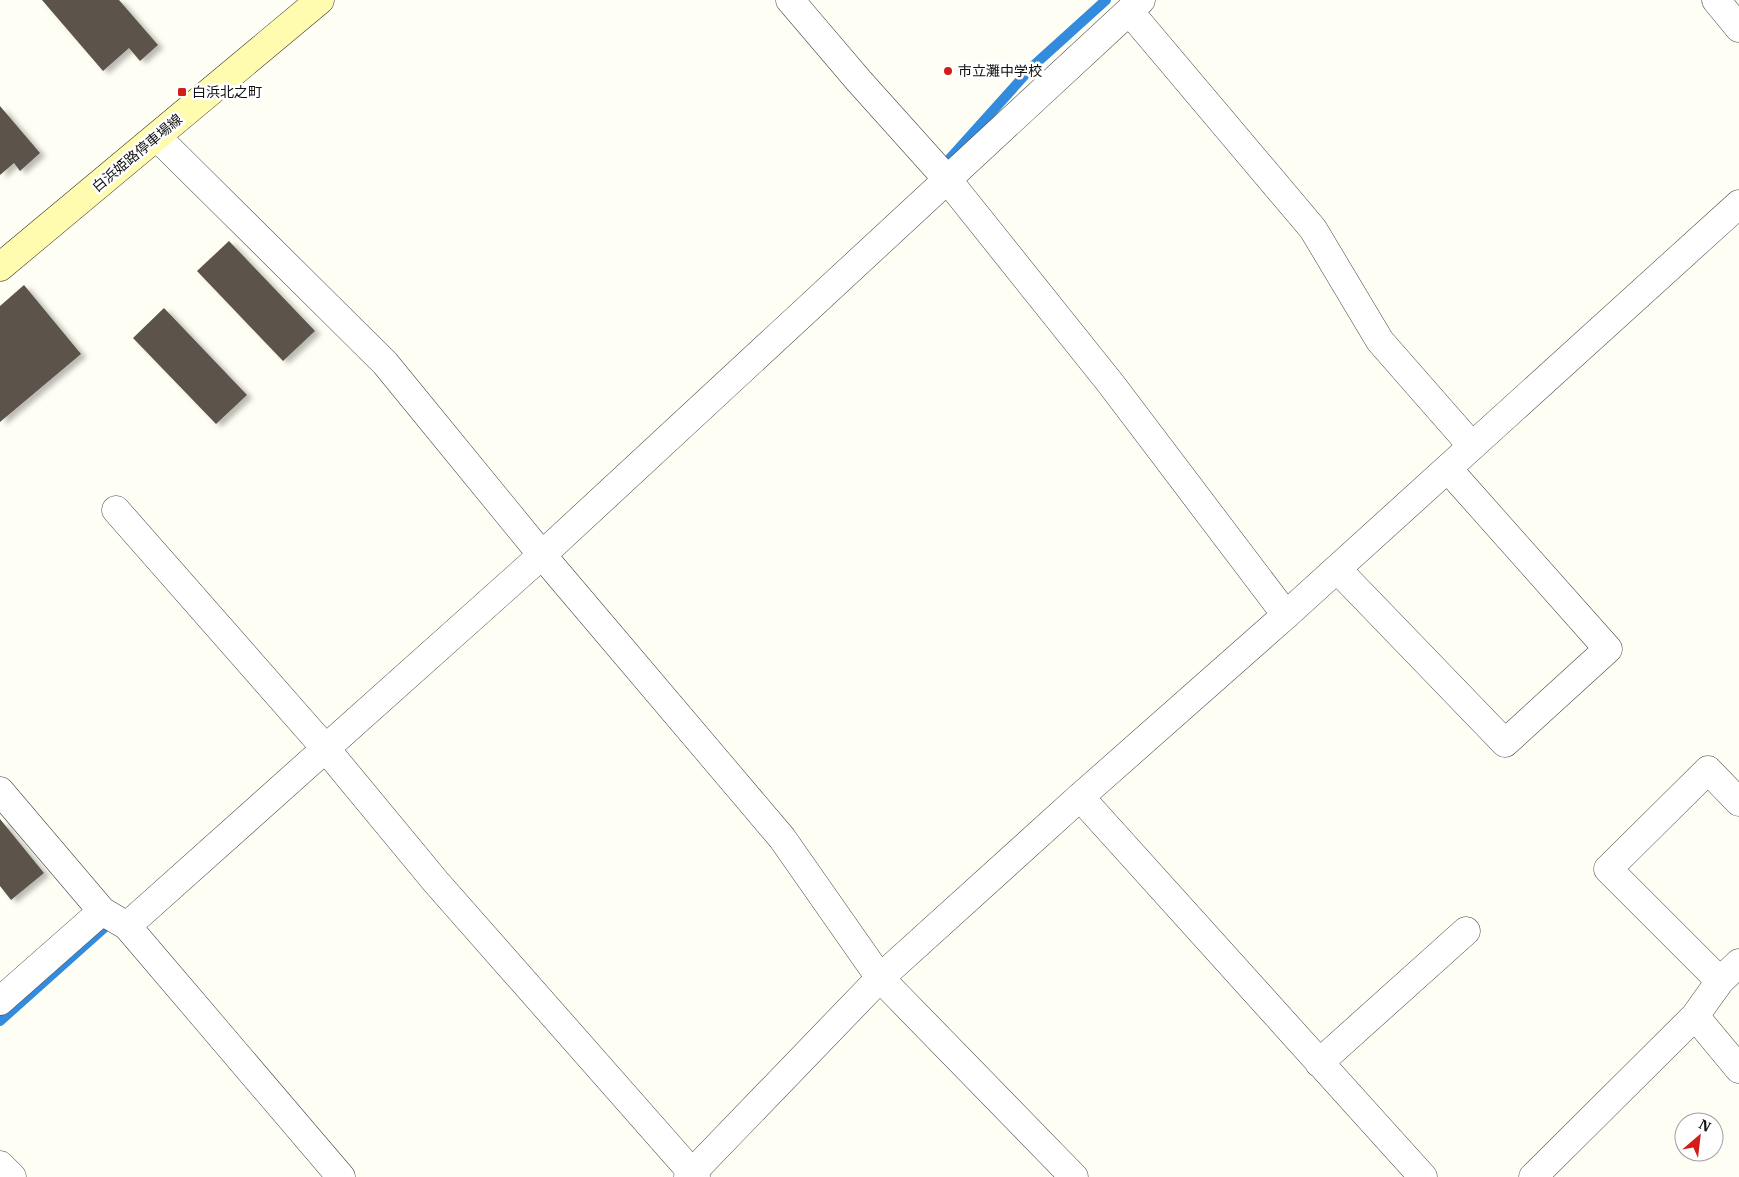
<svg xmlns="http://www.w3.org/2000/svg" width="1739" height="1177" viewBox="0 0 1739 1177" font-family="'IBM Plex Serif','Noto Sans JP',serif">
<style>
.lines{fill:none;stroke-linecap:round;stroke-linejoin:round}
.stream{stroke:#328bdc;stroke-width:10}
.building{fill:#5b534c;filter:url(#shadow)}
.minor-casing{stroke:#444;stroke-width:29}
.tertiary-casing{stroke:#444;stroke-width:29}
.secondary-casing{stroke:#333;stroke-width:29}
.minor{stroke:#fff;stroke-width:28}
.tertiary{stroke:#fff;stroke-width:28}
.secondary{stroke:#fffcb0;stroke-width:28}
.poi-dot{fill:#d31d17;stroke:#fff;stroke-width:2}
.labels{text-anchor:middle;stroke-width:5;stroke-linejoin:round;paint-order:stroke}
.poi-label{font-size:14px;fill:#111;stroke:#fff;text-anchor:start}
.street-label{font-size:14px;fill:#111;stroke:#fff}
</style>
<defs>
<filter id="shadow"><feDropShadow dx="5.5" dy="3" stdDeviation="2.5" flood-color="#0004"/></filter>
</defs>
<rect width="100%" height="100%" fill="#fffef5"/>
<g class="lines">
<path class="stream" d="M943 166 1033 66 1106 0
M0 1021 113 920"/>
</g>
<path class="building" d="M42 0H119L158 45 140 61 129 48 103 71Z
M0 106 40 153 20 171 14 163 0 175Z
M229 241 315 331 283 361 197 271Z
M24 285 81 354 0 422V306Z
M164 308 247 395 216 424 133 338Z
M0 819 44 873 11 900 0 886Z"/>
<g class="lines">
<g class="minor-casing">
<path id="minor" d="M790 0 859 81 947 179 1111 384 1286 615
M1716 0 1739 28
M1129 11 1313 229 1380 341 1472 446
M157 137 385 363 542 555 782 838 880 978 1074 1177
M116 510 326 749 436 882 696 1177
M1337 569 1505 743 1608 649 1448 469
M0 791 102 911 127 926 341 1177
M1080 797 1423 1177
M127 926 542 555 1141 0
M1720 981 1608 869 1708 770 1739 802
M0 1001 102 911
M1695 1016 1739 1069
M1319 1063 1466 931
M0 1165 12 1177
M1533 1177 1695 1016 1720 981 1739 963"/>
</g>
<g class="tertiary-casing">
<path id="tertiary" d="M688 1177 880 978 1080 797 1286 615 1739 204"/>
</g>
<g class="secondary-casing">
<path id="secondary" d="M0 267 320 0"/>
</g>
<use href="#minor" class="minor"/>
<use href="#tertiary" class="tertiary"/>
<use href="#secondary" class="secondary"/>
</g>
<g class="poi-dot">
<circle cx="948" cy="71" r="5"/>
<rect x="177" y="87" width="10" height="10" rx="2.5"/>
</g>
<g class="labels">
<g class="poi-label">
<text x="958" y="76">市立灘中学校</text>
<text x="192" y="97">白浜北之町</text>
</g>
<g class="street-label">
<text transform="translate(137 153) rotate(-40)" y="5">白浜姫路停車場線</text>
</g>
</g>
<g transform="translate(1699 1137) rotate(28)"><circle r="24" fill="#ffffff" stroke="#a0a0a0"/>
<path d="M0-4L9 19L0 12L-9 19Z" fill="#d31d17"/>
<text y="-8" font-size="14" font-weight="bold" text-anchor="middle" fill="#111111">N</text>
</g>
</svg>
